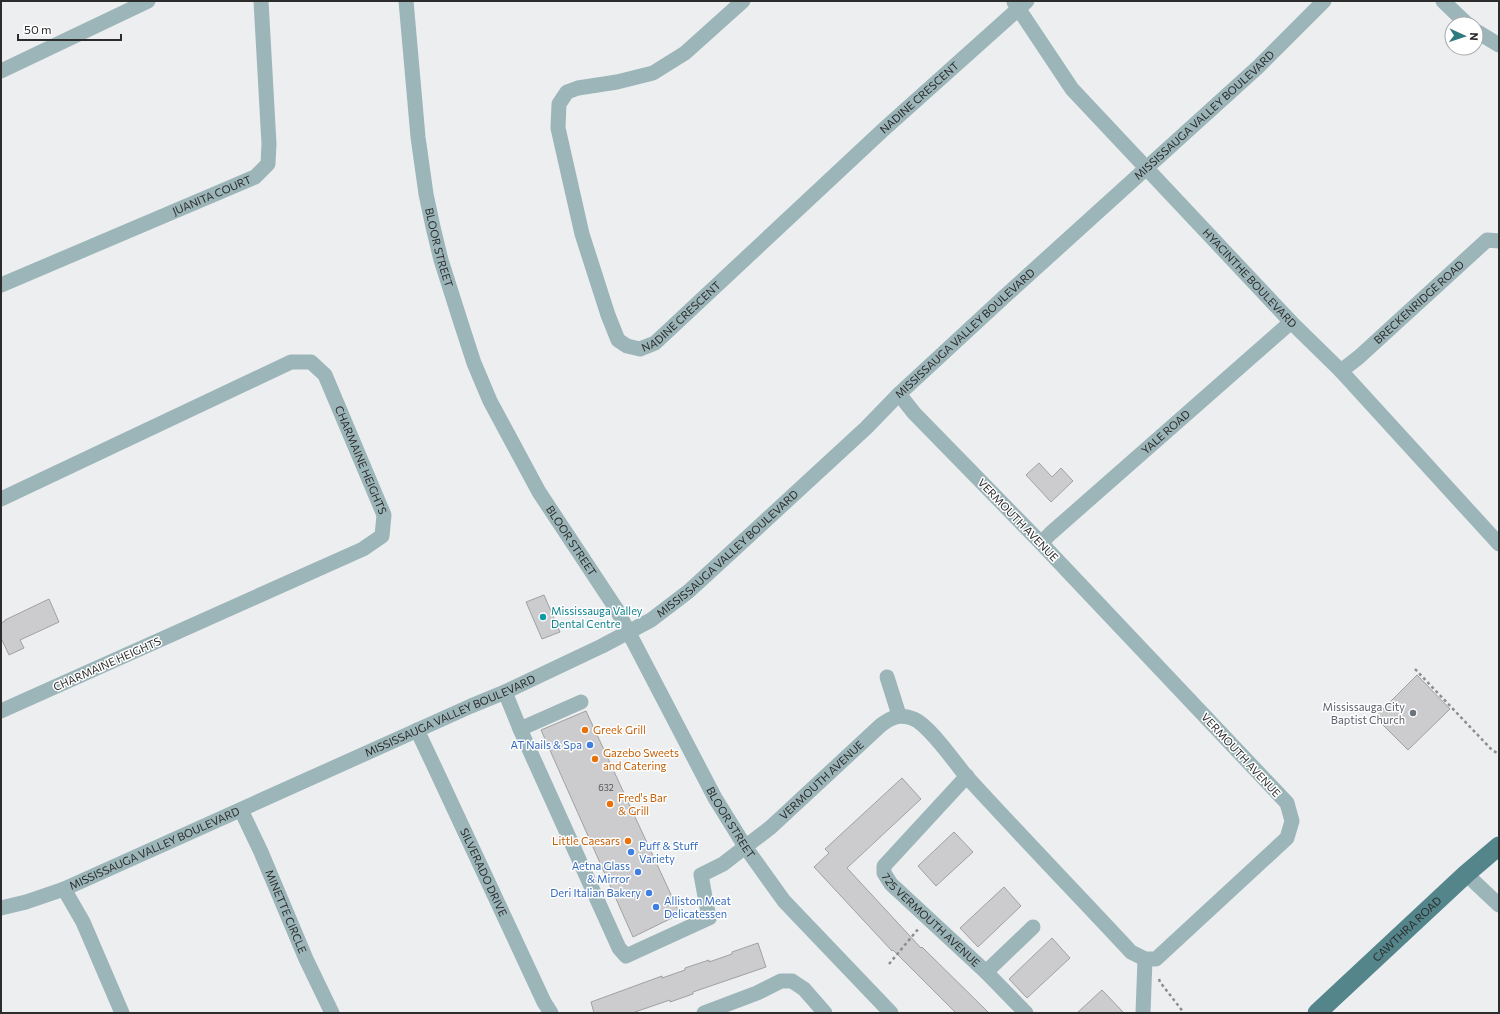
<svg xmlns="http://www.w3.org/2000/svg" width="1500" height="1014" viewBox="0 0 1500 1014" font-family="Commissioner,sans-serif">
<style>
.building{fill:#cccbcd;stroke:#a1a1a2}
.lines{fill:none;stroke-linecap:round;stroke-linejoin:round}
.path{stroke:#8c8d8e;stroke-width:2.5;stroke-dasharray:3 3;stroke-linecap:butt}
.minor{stroke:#9cb5b9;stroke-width:15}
.major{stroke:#54858b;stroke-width:19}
.culture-dot{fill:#0f9aa8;stroke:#fff;stroke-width:1.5}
.worship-dot{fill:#6b7280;stroke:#fff;stroke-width:1.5}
.food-dot{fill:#e8710a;stroke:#fff;stroke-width:1.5}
.shop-dot{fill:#3f7fe0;stroke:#fff;stroke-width:1.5}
.labels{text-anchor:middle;stroke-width:3;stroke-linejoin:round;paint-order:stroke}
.number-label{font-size:9px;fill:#545455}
.street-label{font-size:11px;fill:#2c2c2d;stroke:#fff}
.culture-label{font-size:11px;fill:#0d838f;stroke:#fff;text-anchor:start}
.worship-label{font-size:11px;fill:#5b616d;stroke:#fff;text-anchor:end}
.food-label{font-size:11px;fill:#c56008;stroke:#fff;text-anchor:start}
.shop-label{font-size:11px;fill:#366cbe;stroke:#fff;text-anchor:end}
</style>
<rect width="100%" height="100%" fill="#edeef0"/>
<path class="building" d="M1039 463 1052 477 1061 468 1073 481 1051 502 1026 475Z
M544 595 560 632 542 639 526 602Z
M49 599 59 622 20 640 24 648 9 655 1 638V623L5 621V620Z
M1417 675 1450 709 1408 750 1375 717Z
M586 711 680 914 633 937 541 730Z
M902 778 921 799 847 868 921 948 922 947 989 1013H956L893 950 892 951 814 867 829 853 825 849Z
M954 832 973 852 936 886 918 866Z
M1004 887 1021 906 978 947 960 928Z
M1052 938 1070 958 1027 998 1009 979Z
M758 943 766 967 693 992V994L670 1002V1000L632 1013H594L591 1002 662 976V978L685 970V968L709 960V962L732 954V952Z
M1102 990 1124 1013H1077Z"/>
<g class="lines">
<path class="path" d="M1415 669 1492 750 1499 754
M889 964 919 928
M1159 979 1160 982 1184 1013"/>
<g class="minor">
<path id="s1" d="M406 1 418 137 426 194 433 227 441 260 461 323 474 363 490 401 539 492 617 610 715 798 746 848 784 901 891 1013"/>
<path id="s2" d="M743 1 685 53 653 73 617 82 578 88 567 92 559 104 558 128 582 234 608 315 618 340 627 346 640 349 655 343 883 130 1027 1"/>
<path d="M1443 1 1467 24"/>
<path id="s3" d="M1014 2 1072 89 1291 322 1341 371 1499 544"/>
<path d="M1476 31 1499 45"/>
<path d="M1 71 148 1"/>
<path id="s4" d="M1 285 255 177 268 164 269 144 261 1"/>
<path id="s5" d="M1341 371 1359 357 1487 240 1499 241"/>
<path id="s6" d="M1 499 291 362H311L325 375 384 515 382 536 363 549 1 711"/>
<path id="s7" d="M1041 543 1051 533 1291 322"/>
<path d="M887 677 899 715"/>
<path id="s8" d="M505 692 520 729 619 948 626 956 709 918 701 875 723 864 771 827 881 725C892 717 901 713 914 719 930 726 955 763 967 777 1021 836 1076 893 1131 952L1145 959H1156L1287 838 1292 821 1287 803 1041 543 914 413 899 394"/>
<path d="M520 729 581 702"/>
<path id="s9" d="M417 730 435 768 544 1002 551 1013"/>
<path id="s10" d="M967 776 884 866V873L891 884 986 972 1026 1013"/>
<path id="s11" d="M241 810 261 852 306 959 332 1013"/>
<path d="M1466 874 1499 905"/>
<path d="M64 889 83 922 122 1013"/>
<path id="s12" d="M1 908 26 902 64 889 471 706 505 692 602 646 651 620 689 591 866 428 899 394 1004 297 1258 67 1324 1"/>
<path d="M986 972 1033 927"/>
<path d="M704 1013 757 993 781 981H792L804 989 825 1013"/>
<path d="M1143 1013 1145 959"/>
</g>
<path class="major" id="s13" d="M1317 1013 1466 874 1499 846"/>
</g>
<circle class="culture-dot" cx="543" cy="617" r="4"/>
<circle class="worship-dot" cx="1413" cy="713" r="4"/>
<g class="food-dot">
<circle cx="585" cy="730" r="4"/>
<circle cx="595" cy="759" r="4"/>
<circle cx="610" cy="804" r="4"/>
<circle cx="628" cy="841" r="4"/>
</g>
<g class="shop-dot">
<circle cx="590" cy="745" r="4"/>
<circle cx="631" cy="852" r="4"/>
<circle cx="638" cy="872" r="4"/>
<circle cx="649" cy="893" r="4"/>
<circle cx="656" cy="907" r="4"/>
</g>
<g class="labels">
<g class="number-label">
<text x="606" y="791">632</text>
</g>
<g class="street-label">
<text dy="4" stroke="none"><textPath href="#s2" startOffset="864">NADINE CRESCENT</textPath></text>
<text dy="4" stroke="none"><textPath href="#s12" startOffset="1461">MISSISSAUGA VALLEY BOULEVARD</textPath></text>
<text dy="4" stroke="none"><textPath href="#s4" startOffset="229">JUANITA COURT</textPath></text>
<text dy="4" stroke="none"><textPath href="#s1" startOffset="249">BLOOR STREET</textPath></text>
<text dy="4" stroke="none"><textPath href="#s3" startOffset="364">HYACINTHE BOULEVARD</textPath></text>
<text dy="4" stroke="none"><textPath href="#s5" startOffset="104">BRECKENRIDGE ROAD</textPath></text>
<text dy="4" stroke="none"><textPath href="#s2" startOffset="540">NADINE CRESCENT</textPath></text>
<text dy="4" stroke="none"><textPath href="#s12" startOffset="1137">MISSISSAUGA VALLEY BOULEVARD</textPath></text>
<text dy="4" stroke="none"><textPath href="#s7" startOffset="167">YALE ROAD</textPath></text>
<text dy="4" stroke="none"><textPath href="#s6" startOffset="452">CHARMAINE HEIGHTS</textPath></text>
<text transform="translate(1018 520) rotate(46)" y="4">VERMOUTH AVENUE</text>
<text dy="4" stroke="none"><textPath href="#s1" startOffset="573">BLOOR STREET</textPath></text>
<text dy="4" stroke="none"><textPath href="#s12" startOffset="813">MISSISSAUGA VALLEY BOULEVARD</textPath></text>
<text transform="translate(107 664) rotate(-24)" y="4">CHARMAINE HEIGHTS</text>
<text dy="4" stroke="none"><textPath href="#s12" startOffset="489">MISSISSAUGA VALLEY BOULEVARD</textPath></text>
<text transform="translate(1241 755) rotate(47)" y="4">VERMOUTH AVENUE</text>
<text dy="4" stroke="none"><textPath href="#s8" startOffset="580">VERMOUTH AVENUE</textPath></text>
<text dy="4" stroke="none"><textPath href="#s1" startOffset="897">BLOOR STREET</textPath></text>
<text dy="4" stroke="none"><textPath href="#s12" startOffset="165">MISSISSAUGA VALLEY BOULEVARD</textPath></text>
<text dy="4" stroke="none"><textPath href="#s9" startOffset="157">SILVERADO DRIVE</textPath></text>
<text dy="4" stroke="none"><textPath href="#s11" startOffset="111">MINETTE CIRCLE</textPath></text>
<text dy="4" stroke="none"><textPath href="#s10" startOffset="196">725 VERMOUTH AVENUE</textPath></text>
<text dy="4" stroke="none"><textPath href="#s13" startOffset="123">CAWTHRA ROAD</textPath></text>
</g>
<g class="culture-label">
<text x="551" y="615">Mississauga Valley<tspan x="551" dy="13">Dental Centre</tspan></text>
</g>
<g class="worship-label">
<text x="1405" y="711">Mississauga City<tspan x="1405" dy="13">Baptist Church</tspan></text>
</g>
<g class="food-label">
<text x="593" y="734">Greek Grill</text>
<text x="603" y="757">Gazebo Sweets<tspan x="603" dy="13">and Catering</tspan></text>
<text x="618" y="802">Fred's Bar<tspan x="618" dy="13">&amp; Grill</tspan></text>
<text x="620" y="845" text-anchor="end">Little Caesars</text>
</g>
<g class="shop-label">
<text x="582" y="749">AT Nails &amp; Spa</text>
<text x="639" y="850" text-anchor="start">Puff &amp; Stuff<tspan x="639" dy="13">Variety</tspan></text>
<text x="630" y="870">Aetna Glass<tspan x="630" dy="13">&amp; Mirror</tspan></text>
<text x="641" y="897">Deri Italian Bakery</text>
<text x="664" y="905" text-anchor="start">Alliston Meat<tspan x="664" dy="13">Delicatessen</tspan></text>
</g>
</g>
<rect width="1500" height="1014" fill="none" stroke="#2c2c2d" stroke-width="4"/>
<g transform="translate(1464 36) rotate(93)"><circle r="19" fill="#ffffff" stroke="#ababab"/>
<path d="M0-3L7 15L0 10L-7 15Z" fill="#30797e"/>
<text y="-6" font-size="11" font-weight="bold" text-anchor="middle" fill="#2c2c2d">N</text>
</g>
<path d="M18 34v6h103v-6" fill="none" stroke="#2c2c2d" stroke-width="2"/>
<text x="24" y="34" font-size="12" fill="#2c2c2d" stroke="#ffffff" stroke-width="3" paint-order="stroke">50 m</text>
</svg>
